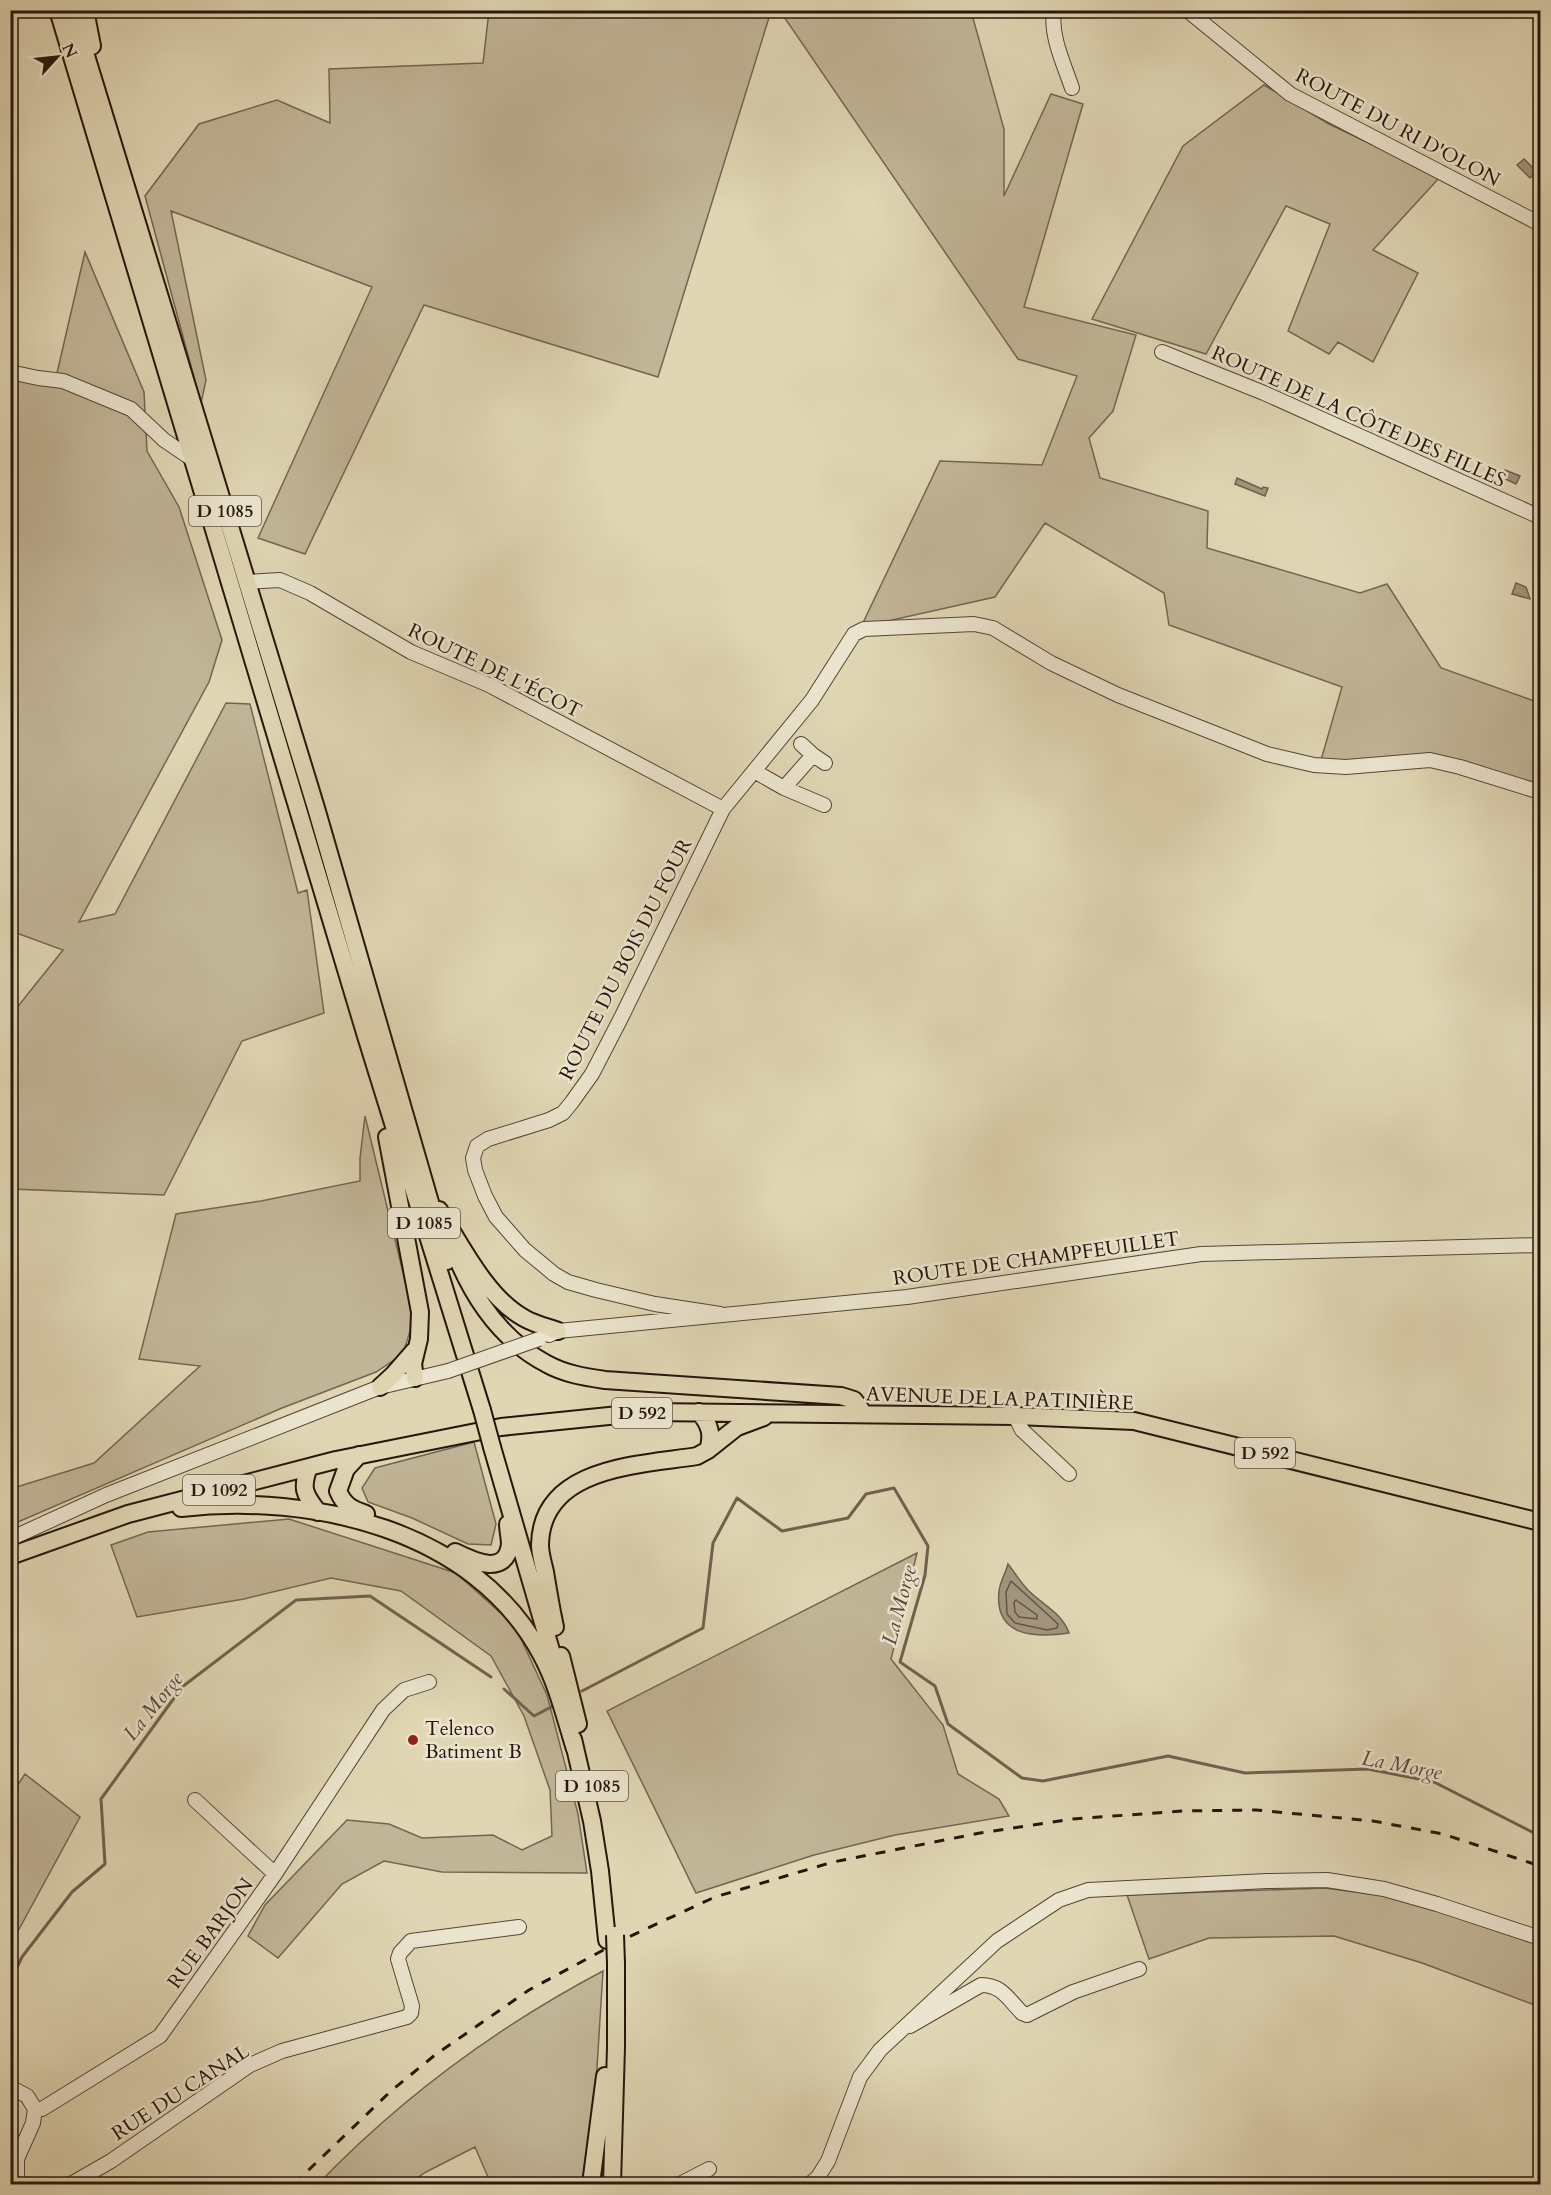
<svg xmlns="http://www.w3.org/2000/svg" width="1551" height="2195" viewBox="0 0 1551 2195" font-family="Cardo,serif">
<style>
.green{fill:#c1b597;stroke:#746551;stroke-width:1.5}
.water{fill:#a1947b;stroke:#70614e;stroke-width:1.5}
.lines{fill:none;stroke-linecap:round;stroke-linejoin:round}
.shore{stroke:#645443;stroke-width:1.5}
.stream{stroke:#70614e;stroke-width:3}
.minor-casing{stroke:#554535;stroke-width:16}
.major-casing{stroke:#27150b;stroke-width:20}
.minor{stroke:#ebe4ce;stroke-width:14}
.major{stroke:#e0d6b4;stroke-width:16}
.rail{stroke:#27150b;stroke-width:3;stroke-dasharray:10 10;stroke-linecap:butt}
.minor-bridge-casing{stroke:#554535;stroke-width:16;stroke-linecap:butt}
.major-bridge-casing{stroke:#27150b;stroke-width:20;stroke-linecap:butt}
.minor-bridge{stroke:#ebe4ce;stroke-width:14}
.major-bridge{stroke:#e0d6b4;stroke-width:16}
.poi-dot{fill:#8f2418;stroke:#ebe4ce;stroke-width:2}
.labels{text-anchor:middle;stroke-width:5;stroke-linejoin:round;paint-order:stroke}
.shield{fill:#ebe4ce;stroke:#625346;stroke-width:1.5}
.shield-label{font-size:18px;font-weight:bold;fill:#27150b}
.street-label{font-size:20px;fill:#27150b;stroke:#ebe4ce}
.poi-label{font-size:20px;fill:#27150b;stroke:#ebe4ce;text-anchor:start}
.water-label{font-size:21px;font-style:italic;fill:#584838;stroke:#ebe4ce}
</style>
<rect width="100%" height="100%" fill="#e0d6b4"/>
<filter id="stains"><feTurbulence type="fractalNoise" baseFrequency=".00333" numOctaves="4"/><feColorMatrix values="0 0 0 0 .2 0 0 0 0 .09 0 0 0 0 .02 0 0 0 .5 -.17"/></filter>
<radialGradient id="worn" r=".72"><stop offset=".6" stop-color="#630" stop-opacity="0"/><stop offset="1" stop-color="#630" stop-opacity=".3"/></radialGradient>
<path class="green" d="M489 11H771L658 377 424 305 305 554 258 538 372 287 171 211 206 380 201 403 145 196 199 124 277 100 330 123 329 69 483 63Z
M780 11H971L1004 129V196L1051 94 1083 104 1024 307 1136 335 1113 411 1089 438 1100 478 1208 511 1207 548 1360 593 1387 584 1441 668 1540 703V789L1431 765 1321 760 1342 687 1169 625 1164 593 1045 523 995 597 861 627 940 461 1042 465 1077 376 1018 359Z
M1264 85 1329 124 1440 177 1373 250 1418 273 1373 362 1338 342 1329 354 1288 331 1330 224 1286 206 1206 354 1092 319 1183 146Z
M85 252 144 392 147 451 179 507 222 640 209 682 79 922 115 914 226 703 250 704 298 893 307 890 324 1013 242 1041 164 1195 11 1189V1015L63 950 11 931 10 377 54 386Z
M365 1116 414 1318 403 1354 376 1372 282 1408 11 1525 10 1489 94 1463 200 1366 139 1359 176 1214 261 1201 360 1181V1158Z
M474 1442 496 1524 491 1545 468 1544 412 1518 368 1502 362 1488 375 1468Z
M289 1519 456 1573 515 1626 547 1695 578 1814 587 1873 442 1872 384 1861 342 1884 278 1958 248 1936 265 1905 347 1820 389 1824 422 1838 493 1835 522 1850 552 1836 550 1790 524 1716 491 1656 401 1591 331 1578 244 1599 137 1617 111 1545 148 1532Z
M917 1553 891 1659 943 1725 958 1774 999 1799 1009 1816 895 1835 814 1855 696 1893 607 1711Z
M25 1774 80 1817 11 1944V1795Z
M1325 1888 1432 1902 1540 1939V2007L1422 1963 1334 1936 1209 1938 1149 1959 1127 1895Z
M603 1971 592 2148 582 2184H491L475 2147 426 2172 408 2184H318C401 2098 497 2027 603 1971Z"/>
<path class="water" d="M1524 159 1537 172 1530 178 1517 165Z
M1505 470 1520 476 1516 484 1501 477Z
M1237 478 1262 489 1263 487 1268 488 1265 496 1235 484Z
M1516 583 1526 587 1530 599 1512 594Z
M1008 1564C1015 1573 1021 1583 1029 1591 1043 1605 1062 1613 1069 1633 1035 1638 994 1637 999 1591 1000 1582 1006 1572 1008 1564Z"/>
<g class="lines">
<path class="shore" d="M1011 1581 1058 1624 1057 1628 1047 1630 1015 1623 1007 1614 1006 1592Z
M1016 1600 1037 1615V1619L1019 1617 1015 1612 1014 1602Z"/>
<path class="stream" d="M504 1689 534 1716 555 1705
M582 1691 703 1628 713 1543 737 1498 782 1531 848 1518 866 1494 894 1488 928 1546 925 1575 900 1662 935 1686 948 1724 1022 1778 1043 1781 1168 1756 1245 1773 1368 1769 1434 1782 1540 1836
M10 1982 22 1957 72 1892 105 1864 101 1799 182 1687 296 1600 370 1596 491 1677"/>
<g class="minor-casing">
<path id="minor" d="M1054 10C1050 36 1064 64 1072 88
M1187 10 1290 94 1540 224
M1162 352 1264 393 1540 517
M10 372 38 378 63 381 131 409 164 440 192 459
M247 582 280 580 310 593 411 652 489 685 723 809
M801 744 813 755 825 763
M754 771 784 788 813 755
M784 788 824 805
M720 1314 655 1304 596 1290 568 1282 554 1274 525 1250 496 1217 485 1196 475 1170 473 1158 477 1146 488 1139 549 1120 563 1113 572 1102 592 1074 621 1018 723 809 812 700 854 634 864 629 974 624 993 628 1051 663 1118 695 1267 754 1314 765 1346 767 1430 760 1460 767 1540 792
M549 1335 558 1331 907 1297 1201 1254 1540 1245
M1015 1416 1022 1430 1069 1474
M10 1539 106 1495 380 1387 448 1371
M195 1800 275 1874
M910 2026 981 1985C1002 1985 1008 1999 1022 2013L1027 2015 1073 1992 1139 1969
M10 2087 27 2096 35 2109
M35 2109H42L160 2036 275 1874 383 1710 404 1690 429 1682
M17 2184V2159L33 2123 35 2109
M71 2184 111 2161 250 2065 282 2051 407 2017 411 2013 412 2006 398 1959 400 1953 411 1941 519 1927
M680 2184 709 2169
M810 2184 818 2177 828 2161 860 2077 880 2050 997 1941 1059 1900 1088 1890 1267 1881 1327 1880 1384 1889 1437 1904 1540 1938"/>
</g>
<g class="major-casing">
<path id="major" d="M58 10 366 1036 482 1410
M72 10 316 808 447 1261
M85 10 92 46
M387 1137 420 1312 419 1339 413 1364 415 1378
M439 1210C461 1245 487 1298 524 1318 534 1324 547 1327 558 1331
M451 1242C469 1292 499 1339 547 1364 565 1374 585 1377 605 1380L841 1396 854 1400 864 1414
M380 1387 393 1375 414 1351
M699 1412C710 1424 713 1435 708 1450
M492 1447 557 1671
M359 1455 346 1469 338 1491C344 1505 351 1509 366 1514
M309 1467C301 1488 304 1494 318 1512
M181 1508C312 1493 474 1529 541 1654 557 1683 565 1717 575 1749
M455 1552C473 1561 506 1577 510 1544 510 1538 508 1530 508 1524
M10 1556 128 1514 336 1460 501 1427 648 1412 1015 1416 1134 1421 1540 1522
M555 1627C551 1609 548 1590 545 1572 543 1563 540 1554 540 1545 541 1466 641 1465 697 1456L708 1450 737 1427 764 1417
M561 1656 578 1724
M573 1739 592 1821 600 1871 607 1940
M591 2184 605 2076
M612 2184 616 2047V1963"/>
</g>
<use href="#minor" class="minor"/>
<use href="#major" class="major"/>
<path class="rail" d="M294 2184 391 2091 435 2055 529 1990 622 1940 715 1897 833 1862 980 1833 1073 1819 1182 1811 1256 1810 1373 1821 1443 1834 1540 1866"/>
<g class="minor-bridge-casing">
<path id="minor-bridge" d="M448 1371 539 1339"/>
</g>
<g class="major-bridge-casing">
<path id="major-bridge" d="M482 1410 492 1447
M615 1935 616 1963"/>
</g>
<use href="#minor-bridge" class="minor-bridge"/>
<use href="#major-bridge" class="major-bridge"/>
</g>
<circle class="poi-dot" cx="413" cy="1740" r="6"/>
<g class="labels">
<g class="shield">
<rect x="189" y="496" width="72" height="30" rx="4.5"/>
<rect x="388" y="1208" width="72" height="30" rx="4.5"/>
<rect x="612" y="1398" width="60" height="30" rx="4.5"/>
<rect x="1235" y="1438" width="60" height="30" rx="4.5"/>
<rect x="183" y="1475" width="72" height="30" rx="4.5"/>
<rect x="556" y="1771" width="72" height="30" rx="4.5"/>
</g>
<g class="shield-label">
<text x="225" y="517">D 1085</text>
<text x="424" y="1229">D 1085</text>
<text x="642" y="1419">D 592</text>
<text x="1265" y="1459">D 592</text>
<text x="219" y="1496">D 1092</text>
<text x="592" y="1792">D 1085</text>
</g>
<g class="street-label">
<text transform="translate(1398 127) rotate(28)" y="7">ROUTE DU RI D'OLON</text>
<text transform="translate(1359 416) rotate(24)" y="7">ROUTE DE LA CÔTE DES FILLES</text>
<text transform="translate(495 670) rotate(26)" y="7">ROUTE DE L'ÉCOT</text>
<text transform="translate(625 959) rotate(-63)" y="7">ROUTE DU BOIS DU FOUR</text>
<text transform="translate(1036 1258) rotate(-8)" y="7">ROUTE DE CHAMPFEUILLET</text>
<text transform="translate(1000 1398) rotate(2)" y="7">AVENUE DE LA PATINIÈRE</text>
<text transform="translate(210 1933) rotate(-54)" y="7">RUE BARJON</text>
<text transform="translate(180 2092) rotate(-33)" y="7">RUE DU CANAL</text>
</g>
<g class="poi-label">
<text x="425" y="1735">Telenco<tspan x="425" dy="23">Batiment B</tspan></text>
</g>
<g class="water-label">
<text transform="translate(899 1605) rotate(-75)" y="7">La Morge</text>
<text transform="translate(153 1706) rotate(-51)" y="7">La Morge</text>
<text transform="translate(1402 1765) rotate(11)" y="7">La Morge</text>
</g>
</g>
<rect width="1551" height="2195" fill="none" stroke="#e0d6b4" stroke-width="36"/>
<rect x="12" y="12" width="1527" height="2171" fill="none" stroke="#27150b" stroke-width="3"/>
<rect x="18" y="18" width="1515" height="2159" fill="none" stroke="#27150b" stroke-width="1.5"/>
<g transform="translate(57 57) rotate(63)" stroke="#ebe4ce" stroke-width="4.5" paint-order="stroke">
<path d="M0-4.5L10 22L0 15L-10 22Z" fill="#27150b"/>
<text y="-9" font-size="16" font-weight="bold" text-anchor="middle" fill="#27150b">N</text>
</g>
<rect width="100%" height="100%" filter="url(#stains)"/>
<rect width="100%" height="100%" fill="url(#worn)"/>
</svg>
